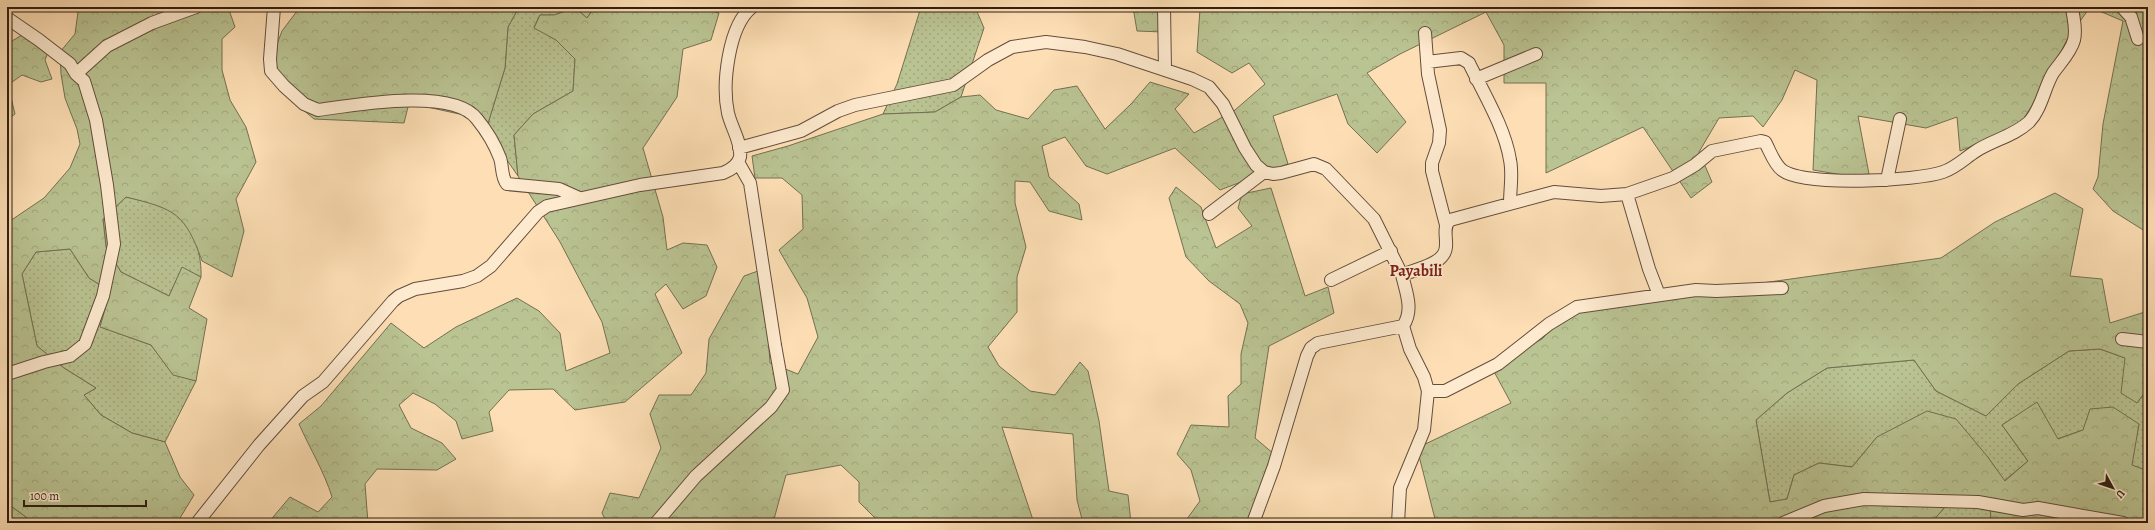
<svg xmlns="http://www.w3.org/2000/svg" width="2155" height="530" viewBox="0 0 2155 530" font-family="Alegreya,serif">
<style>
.grass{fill:url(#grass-dots);stroke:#747053}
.forest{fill:url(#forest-crowns);stroke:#747053}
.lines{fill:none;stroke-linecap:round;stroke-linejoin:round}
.minor-casing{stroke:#634e3c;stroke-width:14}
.minor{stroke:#feeacf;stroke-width:12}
.labels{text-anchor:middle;stroke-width:3;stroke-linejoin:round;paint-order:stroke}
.quarter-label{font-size:16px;font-weight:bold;fill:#7a1f14;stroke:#feeacf}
</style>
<defs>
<pattern id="grass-dots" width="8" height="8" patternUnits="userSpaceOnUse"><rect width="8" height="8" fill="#bac392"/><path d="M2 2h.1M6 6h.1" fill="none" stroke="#a0a77d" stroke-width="1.8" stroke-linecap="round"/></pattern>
<pattern id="forest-crowns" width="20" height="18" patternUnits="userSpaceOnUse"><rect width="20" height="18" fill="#bac392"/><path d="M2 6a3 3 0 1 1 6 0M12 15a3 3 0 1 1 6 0" fill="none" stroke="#a0a77d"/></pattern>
</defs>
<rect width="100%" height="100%" fill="#fedfb5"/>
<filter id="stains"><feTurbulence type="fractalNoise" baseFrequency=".005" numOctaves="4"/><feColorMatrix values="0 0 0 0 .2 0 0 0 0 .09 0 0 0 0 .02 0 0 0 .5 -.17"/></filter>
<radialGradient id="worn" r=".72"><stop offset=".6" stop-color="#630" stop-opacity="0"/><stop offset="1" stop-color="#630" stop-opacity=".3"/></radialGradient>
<path class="grass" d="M519 7H594L587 18 575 8 554 15H540L534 27 556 40 575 59 573 91 533 114 514 135 518 176 486 130 505 68 508 27Z
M921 7H975L984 28 961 97 935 112 883 114 897 84Z
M126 197C143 201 164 205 178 216 195 228 202 258 201 277L182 268 169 296 121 272 106 247 103 219Z
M70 249 89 278 110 291 101 327 151 345 173 374 196 381 165 442 132 433 101 415 84 395 96 388 64 368 37 346 22 274 36 252Z
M2100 349 2125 358 2137 403 2148 388V471L2131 465 2139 424 2083 430 2057 439 2037 403 2002 425 2028 461 2004 481 1987 456 1877 437 1852 467 1819 463 1794 475 1787 499 1770 502 1756 420 1787 393 1827 368 1914 360 1936 391 1986 416 2018 384 2069 351Z
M1952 499 1990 501 1991 523H1931Z
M7 503 34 523H7Z"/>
<path class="forest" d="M74 7H228L235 27 222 39V70L230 100 246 127 256 162 236 199 244 231 232 277 202 261C185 213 175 209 126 197L103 219 106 247 121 272 169 296 182 267 201 277 189 308 207 319 196 381 173 375 151 345 100 327 110 291 89 278 70 249 36 252 22 274 37 346 64 368 96 388 84 395 101 415 132 433 165 442 180 477 194 495 177 523H34L7 503V223L44 198 70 168 80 144 77 129 65 98 61 74 60 52 75 34 78 12Z
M300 7H519L508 27 505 68 486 130 473 117 409 103 404 123 314 119 289 98 268 68 282 31Z
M595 7H699L719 13 711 40 683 49 677 97 643 148 663 217 667 250 683 243 707 245 717 267 706 296 683 309 666 284 655 294 682 353 625 402 575 410 553 389 509 390 489 412 493 431 462 439 456 421 435 404 413 393 399 405 411 428 442 443 456 459 437 470 377 469 365 484 368 523H268L290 497 318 512 332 497C324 471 310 449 299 424L321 406 391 323 424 348 456 327 517 298 539 311 560 333 566 371 610 353 602 322 560 242 518 176 514 135 533 114 573 91 575 59 556 40 534 28 540 15H554L575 8 587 18Z
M1133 7H1164L1163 32 1137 31Z
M1192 7H2148V176L2145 184 2148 189V233L2113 211 2093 189 2098 177 2103 124 2123 21 2090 7 2067 40 2039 94 2023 120 1997 136 1960 151 1957 117 1926 128 1858 116 1869 174 1849 176 1813 170 1817 80 1795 70 1782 100 1763 127 1753 116 1719 118 1699 152 1712 182 1691 198 1643 127 1546 173V83H1504V45L1486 12 1400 54 1367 73 1406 122 1377 153 1348 124 1337 94 1273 116 1288 164 1220 190 1175 148 1107 174 1086 166 1065 137 1042 146 1049 177 1079 204 1082 220 1049 211 1030 182 1015 181V203L1026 247 1017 277V312L988 347 999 366 1030 391 1055 395 1080 362 1088 371 1099 421 1109 491 1128 495 1131 523H1083L1077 500 1073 434 1002 427 1034 523H880L859 502V482L841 465 786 475 773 523H607L602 513 610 493 639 498 661 448 650 414 659 395H691L706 373 709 339 744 276 758 271 765 291 770 363 798 374 818 337 807 298 779 250 803 229 802 195 782 178H755L752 156 788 146 883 114 935 112 961 97 980 95 996 110 1028 119 1054 90 1077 86 1105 129 1131 104 1150 82 1189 94 1175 109 1194 133 1235 110 1265 84 1249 63 1232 73 1197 52 1200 9Z
M22 35 49 50 45 60 52 79 41 82 22 75 8 85 15 114 7 120V44Z
M1176 187 1201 207 1216 248 1252 226 1238 208 1242 194 1271 188 1305 296 1328 287 1334 313 1269 346 1255 438 1274 454 1246 523H1184L1200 501 1191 470 1177 454 1191 425 1229 427 1228 396 1241 384V354L1248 323 1240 304 1209 281 1186 257 1169 198Z
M2055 193 2083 209 2070 276 2102 279 2110 323 2148 311V388L2137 403 2121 393 2125 358 2100 349 2069 351 2018 384 1986 416 1936 391 1914 360 1827 368 1787 393 1756 420 1770 502 1787 499 1794 475 1819 463 1852 467 1877 437 1927 411 1956 419 1987 456 2005 481 2028 461 2002 425 2037 402 2058 439 2083 430 2090 409 2113 407 2139 424 2132 465 2148 471V523H1991L1990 501 1952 499 1931 523H1841L1836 521 1796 523 1790 514 1770 523H1436L1417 448 1511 403 1491 366 1542 339 1569 310 1941 258 1995 222Z"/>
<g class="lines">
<g class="minor-casing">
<path id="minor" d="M274 7 270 59 271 71 284 86 304 104 318 110C354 105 453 87 477 119 486 130 495 145 500 158 503 167 501 177 507 184L559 189 579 198
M1164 7 1165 70
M2122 7 2131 17 2138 39
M7 18 39 40 70 64 76 74 84 81 96 120 107 185 114 244 103 296 85 344 70 356 44 362 7 374
M1425 33 1428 74 1440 130 1439 143 1432 163V171L1446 225
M1427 62 1461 58 1469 63C1483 92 1505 128 1510 160 1513 174 1510 189 1510 203
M76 74 107 46 152 23 196 7
M1476 79 1536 54
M739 148 801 131 838 111 855 105 953 85 988 60 1012 47 1046 42 1085 47 1117 54 1192 79 1209 87 1223 104 1245 148 1256 165 1264 172 1273 174 1281 173 1314 164 1326 169 1374 219 1402 275
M1887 180 1900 119
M1627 194 1649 269 1659 295
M1209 214 1264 172
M1331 280 1391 251
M2122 339 2148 342
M1428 391H1445L1498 364 1549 324 1577 307 1696 290 1716 291 1782 288
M197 523 259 445 303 396 323 382 393 301 399 296 415 289 463 281 477 276 491 266 538 212 547 206 640 185 723 173C730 170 738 166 740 157 742 143 731 127 728 113 722 85 728 26 752 7
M656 523 696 476 771 407 783 390 775 345 750 183 738 162
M1253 523 1274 466 1307 356 1311 348 1318 343 1403 326C1414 310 1406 292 1402 275 1413 270 1436 266 1443 255 1451 245 1440 229 1450 220L1554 192 1601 196 1627 194 1673 178 1695 165 1712 151 1761 141 1765 142C1770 151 1774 164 1782 170 1804 187 1917 181 1943 172 1957 167 1965 158 1976 151 1993 140 2014 136 2029 122 2042 108 2044 88 2053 73 2060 63 2071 52 2074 40 2077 28 2073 18 2072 7
M1398 523 1400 488 1424 430 1428 391 1424 377 1410 349 1403 326
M1783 523 1824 506 1864 499 1978 502 2023 510 2038 508 2123 523"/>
</g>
<use href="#minor" class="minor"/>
</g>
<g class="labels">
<g class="quarter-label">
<text x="1416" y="276">Payabili</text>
</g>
</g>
<rect width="2155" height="530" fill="none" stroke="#fedfb5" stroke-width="24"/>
<rect x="8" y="8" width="2139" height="514" fill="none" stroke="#2f1e14" stroke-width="2"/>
<rect x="12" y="12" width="2131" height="506" fill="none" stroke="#2f1e14"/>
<g transform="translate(2113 488) rotate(130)" stroke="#feeacf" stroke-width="3" paint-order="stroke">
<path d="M0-3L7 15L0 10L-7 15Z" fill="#2f1e14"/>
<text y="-6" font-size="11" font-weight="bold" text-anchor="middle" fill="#2f1e14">U</text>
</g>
<path d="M24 500v6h122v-6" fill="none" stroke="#2f1e14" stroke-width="2"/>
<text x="30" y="500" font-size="12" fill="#2f1e14" stroke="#feeacf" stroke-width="3" paint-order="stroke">100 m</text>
<rect width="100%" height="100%" filter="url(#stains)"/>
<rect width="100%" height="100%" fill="url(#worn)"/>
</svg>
